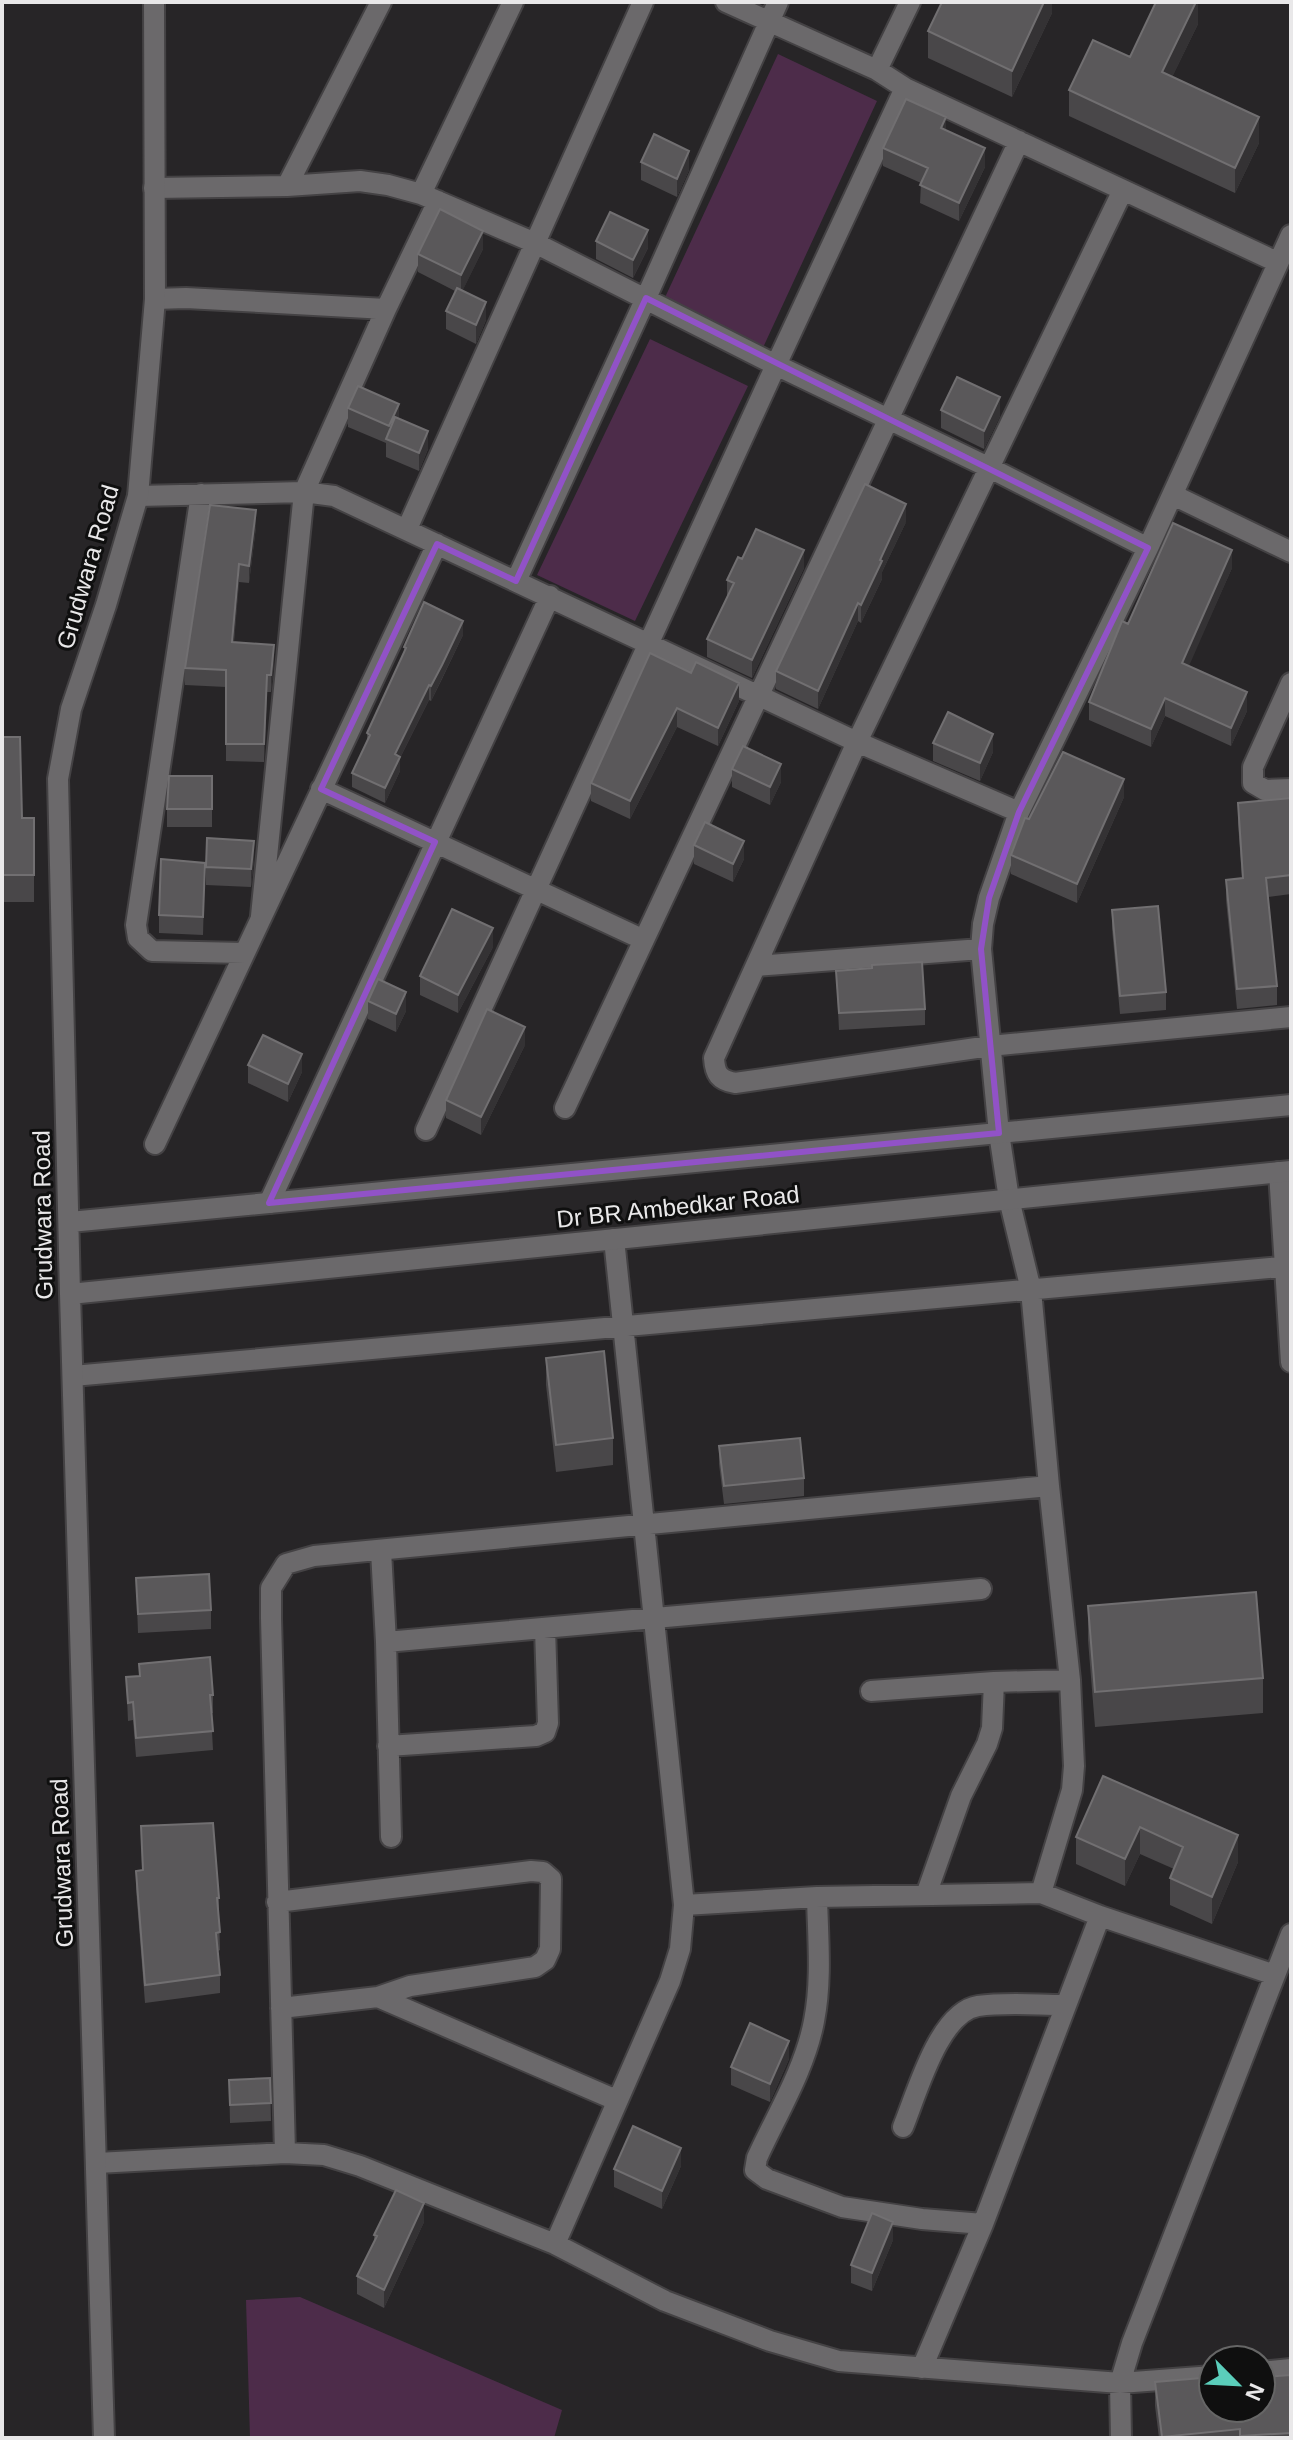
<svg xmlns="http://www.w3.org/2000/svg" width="1293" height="2440" viewBox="0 0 1293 2440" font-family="Arial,sans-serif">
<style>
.green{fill:#4d2c4a}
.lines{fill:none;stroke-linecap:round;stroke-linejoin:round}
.minor-casing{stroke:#444244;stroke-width:24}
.tertiary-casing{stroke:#444244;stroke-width:24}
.minor{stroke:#6b696b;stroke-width:20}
.tertiary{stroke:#6b696b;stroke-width:20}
.wall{fill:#494749}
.shaded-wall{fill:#343234}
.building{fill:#5a585a;stroke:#716f71;stroke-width:2}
.marked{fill:none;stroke:#9152c7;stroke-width:6;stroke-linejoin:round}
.labels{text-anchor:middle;stroke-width:6;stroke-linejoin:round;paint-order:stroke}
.street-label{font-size:24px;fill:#e9e8e9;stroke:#0f0f0f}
</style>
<rect width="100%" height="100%" fill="#272527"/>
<path class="green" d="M778 54 877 101 761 352 661 306Z
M650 339 748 386 635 621 537 575Z
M300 2297 562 2410 554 2438H250L246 2300Z"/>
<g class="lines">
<g class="minor-casing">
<path id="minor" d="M726 2 877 70 905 88 1277 262
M877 70 910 2
M287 186 381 2
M154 188 287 186 360 181 388 185 421 194 535 243 776 365 988 467 1148 548
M1123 190 857 742 714 1058C715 1074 719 1080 735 1083L990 1046 1291 1017
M421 194 513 2
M155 299 186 298 386 309
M201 494 136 925 138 938 152 951 244 953
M1173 495 1291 552
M138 496 304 492 334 496 857 742 1019 812
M407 529 643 2
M516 581 646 298 778 2
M1291 683 1253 767V783L1265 790 1291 789
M321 789 644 940
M261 916 304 492 386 309 438 201
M756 966 981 949
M565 1108 1019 141
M426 1130 776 365 905 88
M155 1144 437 544
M1279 1172 1291 1362
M269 1203 550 596
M73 1376 1291 1266
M381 1551 386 1642 391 1837
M386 1642 981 1589
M871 1691 994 1682 1070 1680
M388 1746 536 1736 545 1732 548 1723 545 1628
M1041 1893 1072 1790 1074 1766 1070 1680 1049 1486 1031 1290 1009 1199 999 1133 981 949 983 924 989 898 1019 812 1148 548 1291 235
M926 1895 961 1796 987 1744 992 1728 994 1682
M817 1897C818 1939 822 1980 814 2021 805 2069 777 2114 757 2158L755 2170 767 2179 842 2207 922 2219 983 2224
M277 1902 531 1871 543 1872 551 1879 550 1949 545 1960 535 1967 410 1986 378 1997 281 2008
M684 1905 817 1897 1041 1893 1100 1916 983 2224 922 2368
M1100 1916 1275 1975
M378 1997 616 2100
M903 2127C917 2093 939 2012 978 2006 1006 2002 1037 2005 1065 2005
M285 2153 271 1618V1588L286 1564 314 1556 1049 1486
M97 2163 285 2153 324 2155 360 2166 555 2244 665 2301 770 2341 839 2361 1120 2383 1213 2376
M555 2244 670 1981 680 1949 684 1905 614 1239
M1261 2372 1291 2369
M1121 2438 1120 2383 1132 2343 1291 1934"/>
</g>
<g class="tertiary-casing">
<path id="tertiary" d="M70 1222 1291 1105
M70 1294 1291 1171
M104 2438 70 1294 58 779 71 709 106 605 138 496 155 299 154 2"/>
</g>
<use href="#minor" class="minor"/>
<use href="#tertiary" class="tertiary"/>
</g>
<path class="wall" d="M1052 2V13L1012 97 928 58V31Z
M1198 2V24L1172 77 1259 143 1235 193 1069 116V90L1130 57Z
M946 130 985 167 959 221 920 203 921 183 883 166V148Z
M641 162 689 170 677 197 641 180Z
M596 241 648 248 633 278 596 259Z
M483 249 462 291 486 320 476 344 446 329V311L455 291 418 272V254Z
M348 408 399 419 428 449 419 471 386 457V443L348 427Z
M941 410 1000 416 984 449 941 428Z
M906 522 882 572V579L861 623 858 621 818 709 776 689V671Z
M256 527 249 583 239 582 234 642 274 662 271 692H267L264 762 226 761V687L185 685V668Z
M804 568 752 678 707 657V639L727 597V580Z
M1232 568 1188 666 1247 711 1231 746 1165 716 1151 747 1089 720V702L1128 624Z
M463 635 442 679 431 701 429 700 400 758V771L385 803 352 787V773L367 742V733L404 653V647Z
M650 653 739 701 718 746 677 727 630 819 591 801V783Z
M2 737 22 818H34V902H2Z
M933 743 993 752 980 781 933 761Z
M732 769 781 782 770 805 732 787Z
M212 776V827H167V809Z
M1124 797 1077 903 1011 874V855L1029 819Z
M1291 798V894L1268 897 1277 986V1005L1237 1009 1226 900V880L1242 878 1238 823V803Z
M694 845 744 859 733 882 694 864Z
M254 859 251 887 206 885V867Z
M205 863 203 935 159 933V915Z
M1112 910 1166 992V1010L1120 1014 1112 929Z
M493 947 458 1013 420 995V976Z
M872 968 925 1009V1025L839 1030 836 971Z
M368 1001 406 1011 396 1032 368 1019Z
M525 1045 481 1135 446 1118V1100Z
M248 1065 302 1072 288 1102 248 1083Z
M546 1358 613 1438V1465L556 1472 546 1385Z
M719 1446 804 1478V1496L724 1504 719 1464Z
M136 1578 211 1610V1629L138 1633Z
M1088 1606 1263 1678V1713L1095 1727 1088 1640Z
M139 1664 213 1695V1713H211L213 1750 136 1757 133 1720 128 1721 126 1677 139 1676Z
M1103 1776 1238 1862 1212 1924 1170 1905V1878L1174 1869 1140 1854 1125 1886 1076 1864V1837Z
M141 1826 219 1898V1916L220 1950 218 1951 220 1975V1993L145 2003 136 1889V1871L142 1870Z
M789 2059 770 2102 731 2085V2067Z
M270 2078 271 2121 230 2123 229 2080Z
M681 2166 662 2209 614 2187V2169Z
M424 2222 384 2308 357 2294V2276L374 2242V2235Z
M893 2240 872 2291 851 2283V2265Z
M1291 2375V2438H1159L1155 2406V2382L1213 2408Z"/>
<path class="shaded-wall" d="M1044 2H1052V13L1012 97V71Z
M1196 2H1198V24L1162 98V72Z
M946 117V135L941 128Z
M1259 117V143L1235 193V168Z
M985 148V167L959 221V203Z
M689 151V170L677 197V179Z
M648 230V248L633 278V260Z
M483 231V249L461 294V275Z
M486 302V320L476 344V325Z
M1000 397V416L984 449V431Z
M399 404V422L389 440V426Z
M428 431V449L419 471V453Z
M906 504V522L882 572V579L861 623V605L880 560Z
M256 510V527L249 583V566Z
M804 550V568L752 678V660Z
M1232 550V568L1182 682V663Z
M239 564V582L232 660V642Z
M858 603V621L818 709V691Z
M463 621V635L431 701V686Z
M274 645V662L271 692V675Z
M267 675V692L264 762V744Z
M739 683V701L718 746V728Z
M429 685V700L400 758V771L385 803V788L395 754Z
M1247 692V711L1231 746V728Z
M1165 698V716L1151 747V729Z
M677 708V727L630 819V801Z
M993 734V752L980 781V763Z
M781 764V782L770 805V787Z
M1124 779V797L1077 903V884Z
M254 841V859L251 887V869Z
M744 841V859L733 882V864Z
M493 928V947L458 1013V995Z
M406 992V1011L396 1032V1014Z
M525 1027V1045L481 1135V1117Z
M302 1054V1072L288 1102V1084Z
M1140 1827V1854L1125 1886V1859Z
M1238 1835V1862L1212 1924V1897Z
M789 2041V2059L770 2102V2084Z
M681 2148V2166L662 2209V2191Z
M424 2203V2222L384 2308V2290Z
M893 2222V2240L872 2291V2273Z"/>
<path class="building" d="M942 2H1044L1012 71 928 31Z
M1156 2H1196L1162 72 1259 117 1235 168 1069 90 1093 40 1130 57Z
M906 99 946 117 941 128 985 148 959 203 920 185 928 168 883 148Z
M654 134 689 151 677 179 641 162Z
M440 209 483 231 461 275 418 254Z
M610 212 648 230 633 260 596 241Z
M457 288 486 302 476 325 446 311Z
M957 377 1000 397 984 431 941 410Z
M358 386 399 404 389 426 348 408Z
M395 417 428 431 419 453 386 439Z
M865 484 906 504 880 560 882 561 861 605 858 603 818 691 776 671Z
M210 505 256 510 249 566 239 564 232 642 274 645 271 675H267L264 744H226V670L185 668Z
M1173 523 1232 550 1182 663 1247 692 1231 728 1165 698 1151 729 1089 702 1122 621 1128 624Z
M756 529 804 550 752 660 707 639 734 583 727 580 738 557 742 559Z
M424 602 463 621 442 665 431 686 429 685 395 754 400 757 385 788 352 773 370 735 367 733 406 648 404 647Z
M650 653 691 673 696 662 739 683 718 728 677 708 630 801 591 783Z
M948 712 993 734 980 763 933 743Z
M2 737H20L22 818H34V875H2Z
M743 746 781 764 770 787 732 769Z
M1063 752 1124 779 1077 884 1011 855 1025 818 1029 819Z
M169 776H212V809H167Z
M1291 798V875L1266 878 1277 986 1237 989 1226 880 1243 878 1238 803Z
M705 822 744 841 733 864 694 845Z
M207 838 254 841 251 869 206 867Z
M161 859 205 863 203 917 159 915Z
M1158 906 1166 992 1120 996 1112 910Z
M452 909 493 928 458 995 420 976Z
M922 962 925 1009 839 1013 836 971 872 968V965Z
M378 979 406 992 396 1014 368 1001Z
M487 1009 525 1027 481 1117 446 1100Z
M263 1035 302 1054 288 1084 248 1065Z
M604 1351 613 1438 556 1445 546 1358Z
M800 1438 804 1478 724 1486 719 1446Z
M209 1574 211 1610 138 1614 136 1578Z
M1256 1592 1263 1678 1095 1692 1088 1606Z
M210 1657 213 1695H210L213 1731 136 1738 133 1702 128 1703 126 1677 140 1676 139 1664Z
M1103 1776 1238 1835 1212 1897 1170 1878 1183 1847 1140 1827 1125 1859 1076 1837Z
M213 1823 219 1898H217L220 1932 216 1933 220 1975 145 1985 136 1871 143 1870 141 1826Z
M750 2023 789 2041 770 2084 731 2067Z
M270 2078 271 2103 230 2105 229 2080Z
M633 2126 681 2148 662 2191 614 2169Z
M396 2190 424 2203 384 2290 357 2276 377 2236 374 2235Z
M872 2213 893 2222 872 2273 851 2265Z
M1291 2375V2433L1240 2436V2429L1162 2437 1155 2382 1213 2377V2408H1261V2377Z"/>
<path class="marked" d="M646 298 1148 548 1019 812 989 898 981 949 999 1133 269 1203 435 842 321 789 437 544 516 581Z"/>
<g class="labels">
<g class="street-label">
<text transform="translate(88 567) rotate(-74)" y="8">Grudwara Road</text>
<text transform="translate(678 1207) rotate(-6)" y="8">Dr BR Ambedkar Road</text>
<text transform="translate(43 1215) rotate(-91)" y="8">Grudwara Road</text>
<text transform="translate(62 1863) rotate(-92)" y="8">Grudwara Road</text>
</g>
</g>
<rect width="1293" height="2440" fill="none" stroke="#e9e8e9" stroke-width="8"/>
<g transform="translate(1237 2384) rotate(114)"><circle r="38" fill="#0f0f0f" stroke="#666666" stroke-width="2"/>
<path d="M0-6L14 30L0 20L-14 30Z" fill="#5bcebb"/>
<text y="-12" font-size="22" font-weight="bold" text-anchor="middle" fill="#e9e8e9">N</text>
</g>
</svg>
